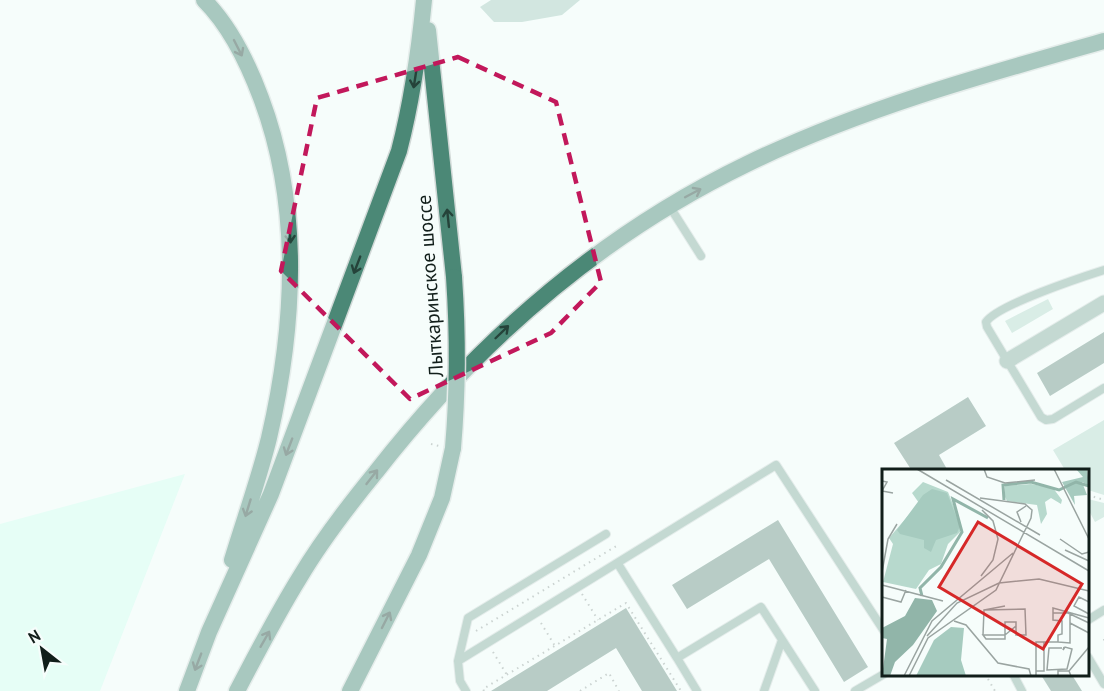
<svg xmlns="http://www.w3.org/2000/svg" width="1104" height="691" viewBox="0 0 1104 691" font-family="'PT Sans',sans-serif">
<style>
.built{fill:#d2feef}
.green{fill:#b7d9cd}
.forest{fill:#a6cbbf}
.building{fill:#6e9186}
.lines{fill:none;stroke-linecap:round;stroke-linejoin:round}
.service-casing{stroke:#d1d9d7;stroke-width:10}
.minor-casing{stroke:#d1d9d7;stroke-width:17}
.secondary-casing{stroke:#d1d9d7;stroke-width:19}
.path{stroke:#98a19e;stroke-width:2;stroke-dasharray:1.5 4.5;stroke-linecap:butt}
.service{stroke:#87aea1;stroke-width:8}
.minor{stroke:#87aea1;stroke-width:15}
.secondary{stroke:#4b8876;stroke-width:16}
.secondary-bridge-casing{stroke:#d1d9d7;stroke-width:19;stroke-linecap:butt}
.secondary-bridge{stroke:#4b8876;stroke-width:16}
.oneway{stroke:#25433a}
.marked{fill:none;stroke:#c2185b;stroke-width:4.5;stroke-dasharray:12 8;stroke-linejoin:round}
.labels{text-anchor:middle;stroke-width:5;stroke-linejoin:round;paint-order:stroke}
.street-label{font-size:20px;fill:#111e1a;stroke:#f6fdfb}
.inset-river{fill:none;stroke:#91b5a9;stroke-width:3}
.inset-road{fill:none;stroke:#9aa4a1;stroke-width:1.5}
.view{fill:#d62828;fill-opacity:0.15;stroke:#d62828;stroke-width:3}
.inset-edge{fill:none;stroke:#111e1a;stroke-width:3}
</style>
<rect width="100%" height="100%" fill="#f6fdfb"/>
<path class="built" d="M185 474 100 691H0V524Z"/>
<path class="green" d="M1048 299 1053 309 1012 333 1005 321Z
M1104 420V495L1088 490V470H1065L1053 450Z
M1088 499 1104 503V517L1095 522 1088 509Z"/>
<path class="forest" d="M491 0H580L562 15 522 22H494L480 7Z"/>
<path class="building" d="M1104 332V363L1050 396 1037 373Z
M968 397 986 426 939 455 948 471H912L894 443Z
M778 520 868 667 844 682 769 559 687 609 672 585Z
M626 608 677 691H642L616 648 547 691H491Z
M1041 675H1072L1082 691H1051Z"/>
<g class="lines">
<g class="service-casing">
<path id="service" d="M670 207 701 256
M1104 270C1082 277 997 305 986 322L987 327 1041 417 1046 420 1053 419 1104 388
M618 564 677 658
M1088 620 1104 610
M1088 657 1104 684
M458 661 468 618 606 534
M1013 674 1022 691
M466 691 460 681 458 661 776 465 884 631
M697 691 677 658 761 607 815 691
M764 691 782 640
M855 691 884 674"/>
</g>
<g class="minor-casing">
<path id="minor" d="M1007 361 1104 303"/>
</g>
<g class="secondary-casing">
<path id="secondary" d="M204 0C231 27 248 63 261 98 302 207 295 326 269 438 259 479 244 520 232 560
M428 30 454 277
M187 691 209 632 271 494 399 151C412 101 419 52 424 0
M237 691C257 653 277 614 300 577 322 540 349 505 376 472 476 344 600 235 747 164 860 109 983 75 1104 41
M350 691 419 555 442 498 453 448"/>
</g>
<path class="path" d="M431 444 439 446
M1088 495 1104 500
M582 594 598 620
M541 623 555 646
M476 631 618 545
M1104 639V641
M493 652 507 675
M988 679 995 691
M484 691 483 689 626 603 681 691
M580 691 609 673 619 691"/>
<use href="#service" class="service"/>
<use href="#minor" class="minor"/>
<use href="#secondary" class="secondary"/>
<g class="secondary-bridge-casing">
<path id="secondary-bridge" d="M453 448C458 390 458 335 454 277"/>
</g>
<use href="#secondary-bridge" class="secondary-bridge"/>
</g>
<defs><path id="oneway-shaft" d="M-6 0H5M1.5-3L5.5 0L1.5 3" fill="none" stroke-width="1.6" stroke-linecap="round" stroke-linejoin="round" transform="scale(1.5)"/></defs>
<g class="oneway">
<use href="#oneway-shaft" transform="translate(238 48) rotate(63)"/>
<use href="#oneway-shaft" transform="translate(415 79) rotate(99)"/>
<use href="#oneway-shaft" transform="translate(693 193) rotate(-28)"/>
<use href="#oneway-shaft" transform="translate(448 218) rotate(-96)"/>
<use href="#oneway-shaft" transform="translate(290 234) rotate(87)"/>
<use href="#oneway-shaft" transform="translate(357 265) rotate(111)"/>
<use href="#oneway-shaft" transform="translate(502 332) rotate(-44)"/>
<use href="#oneway-shaft" transform="translate(289 447) rotate(111)"/>
<use href="#oneway-shaft" transform="translate(372 477) rotate(-52)"/>
<use href="#oneway-shaft" transform="translate(248 508) rotate(107)"/>
<use href="#oneway-shaft" transform="translate(386 620) rotate(-63)"/>
<use href="#oneway-shaft" transform="translate(265 639) rotate(-60)"/>
<use href="#oneway-shaft" transform="translate(198 662) rotate(111)"/>
</g>
<path d="M0 0H1104V691H0ZM458 57 556 102 601 282 551 333 410 399 281 271 317 98Z" fill="#f6fdfb" fill-opacity=".55" fill-rule="evenodd"/>
<path class="marked" d="M458 57 556 102 601 282 551 333 410 399 281 271 317 98Z"/>
<g class="labels">
<g class="street-label">
<text transform="translate(430 286) rotate(-94)" y="7">Лыткаринское шоссе</text>
</g>
</g>
<g transform="translate(882 469)">
<rect width="207" height="207" fill="#f6fdfb"/>
<path d="M41 13 66 23 79 55 78 63 66 75 59 95 47 101 34 120 1 113 11 75 7 69 37 34 30 24ZM149 15 171 19 180 31 179 35 169 29 163 33 165 45 159 55 155 36 125 32 123 28V17Z" fill="#b7d9cd"/>
<path d="M194 0H205L207 16 200 13 205 26 192 27 193 36 180 13 201 8ZM50 20 65 24 78 57 75 64 54 71 49 83 42 79V71L18 65 15 61 41 26ZM69 158 82 159 79 191 84 207H34L52 171Z" fill="#a6cbbf"/>
<path d="M33 129 50 131 55 142 31 176 13 193 8 207H0L5 170 0 169V159L23 147Z" fill="#91b5a9"/>
<path class="inset-river" d="M122 31 121 16 149 13 177 21 194 13 207 17M40 127 38 119 59 98 80 63 71 30 106 49"/>
<path class="inset-road" d="M35 0 207 102M102 0 105 8 123 14 153 11M172 0 207 70M64 11 158 66M0 12 5 13 0 22 11 24M139 53 135 43 144 37M178 70 200 85 207 83M183 81 207 92M0 103 6 70 15 55M99 107 111 91 116 70 111 52 100 41M0 116 61 132M0 128 19 133 24 121M207 133 197 128 192 137 207 145M102 141 123 137M171 144H186L207 154M72 152 84 156 116 194 147 200 149 207M188 154 207 164M101 166 102 141 143 140 144 166H134V153H123V166L134 157M101 166H123V170H104ZM45 167 75 134 117 114 157 110 207 122M176 173 188 174V145M180 179H167L165 201 185 200 190 180 183 178 181 181 182 178M154 202H162V173M187 202 207 178M22 207 50 152 131 84M27 207 46 169 114 121 149 49 150 41 143 35 98 29M154 207V173H176V166L180 165V152L171 151V139L207 149M176 207V202H187L189 207"/>
<path class="view" d="M96 53 200 115 161 180 57 118Z"/>
<rect width="207" height="207" class="inset-edge"/>
</g>
<g transform="translate(42 649) rotate(329)" stroke="#f6fdfb" stroke-width="4.5" paint-order="stroke">
<path d="M0-4.5L10 22L0 15L-10 22Z" fill="#111e1a"/>
<text y="-9" font-size="16" font-weight="bold" text-anchor="middle" fill="#111e1a">N</text>
</g>
</svg>
